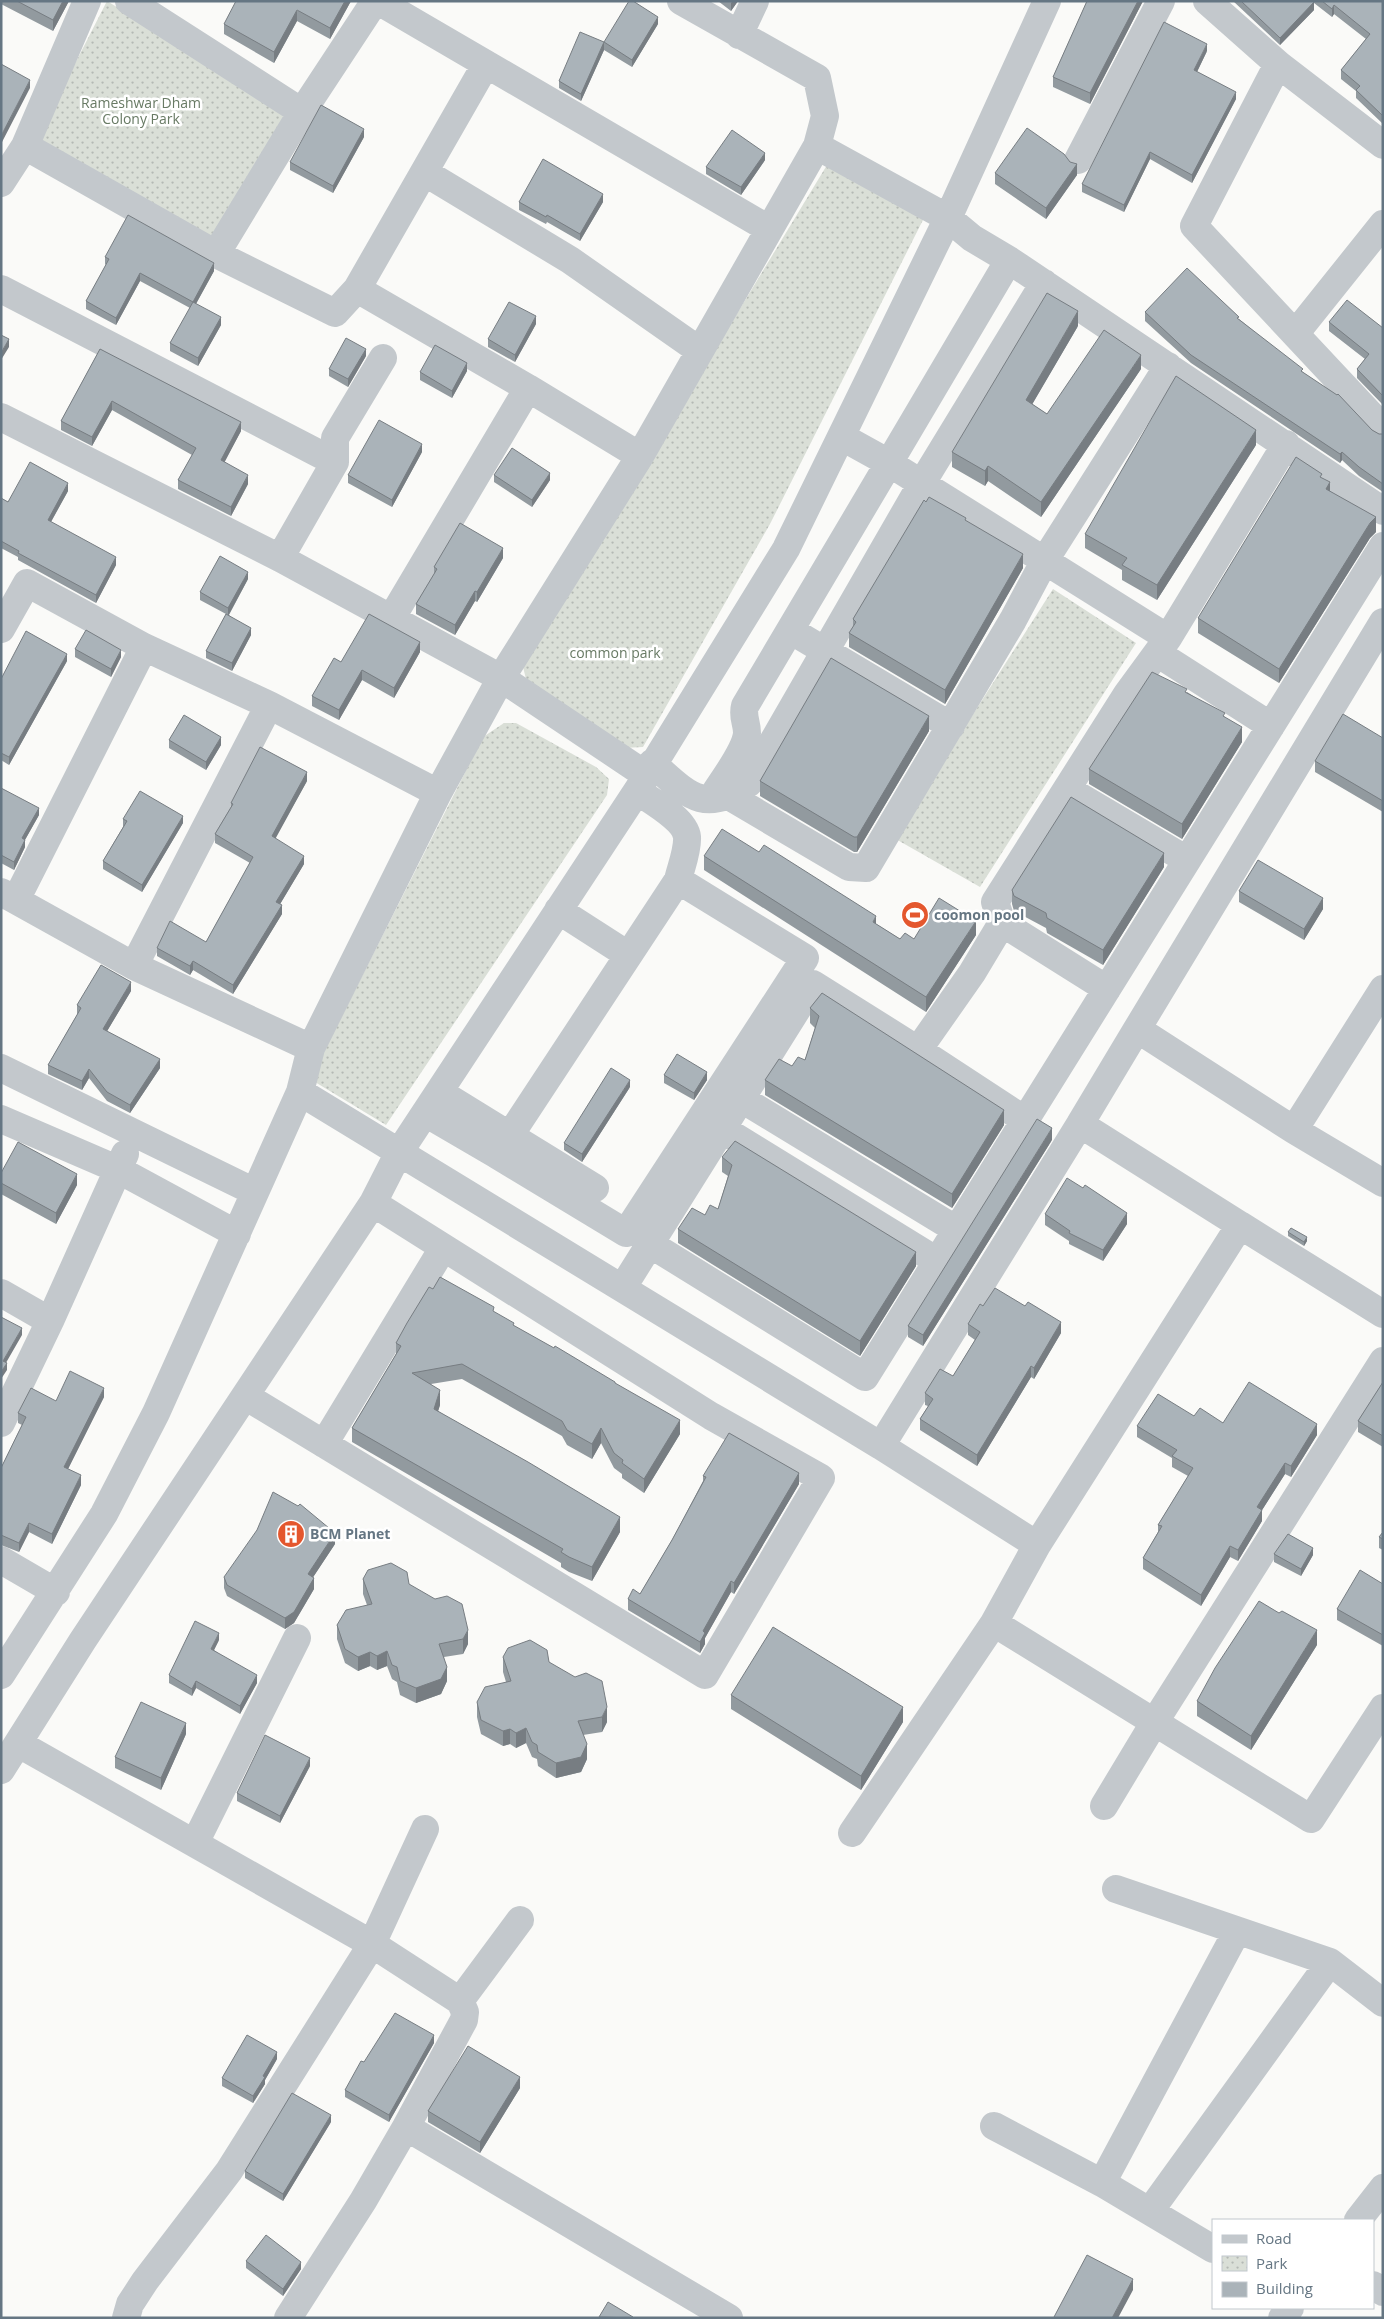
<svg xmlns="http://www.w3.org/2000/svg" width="1384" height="2319" viewBox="0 0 1384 2319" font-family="'Open Sans',sans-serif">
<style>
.park{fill:url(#park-dots)}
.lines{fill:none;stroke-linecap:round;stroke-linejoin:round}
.minor{stroke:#c3c8cc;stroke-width:28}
.wall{fill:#929a9f}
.shaded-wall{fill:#777d82}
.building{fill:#aab3b9;stroke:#777d82}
.labels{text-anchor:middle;stroke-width:5;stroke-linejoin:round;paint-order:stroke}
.park-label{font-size:14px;fill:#687a64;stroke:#fff}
.poi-label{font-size:14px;font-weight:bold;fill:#657683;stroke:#fff;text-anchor:start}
</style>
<defs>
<pattern id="park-dots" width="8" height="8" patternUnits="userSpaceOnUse" patternTransform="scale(1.25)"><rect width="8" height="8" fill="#dadfd7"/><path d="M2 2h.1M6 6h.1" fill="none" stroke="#b4b9b4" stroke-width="1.8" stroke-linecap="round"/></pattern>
</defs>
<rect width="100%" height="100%" fill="#fafaf8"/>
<path class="park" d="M107 1 287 112 211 239 36 140Z
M827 165 926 214 770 524 643 747 623 748 528 687 523 667Z
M1053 589 1136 643 980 887 894 838Z
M504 723H516L596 767 609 779 607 795 386 1125 310 1079 483 737Z"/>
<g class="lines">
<path class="minor" d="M129 1 302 112 375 1
M378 1 769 229
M1207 1 1278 64
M739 35 755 1
M1383 145 1278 64 1194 226 1383 428
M25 146 216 254 335 313 357 289 528 388
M1078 160 1161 1
M424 172 570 260 700 351
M1 183 25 146 87 1
M216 254 302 112
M1009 260 1383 511
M1 289 335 462 280 558
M357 289 486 64
M1295 334 1383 224
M1 417 280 558 501 678 646 775
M335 462V438L383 358
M391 619 528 388 640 456
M1 629 27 583 144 647 269 705 438 793
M790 630 951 726
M1168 638 1286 444
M1157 653 1271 726
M652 763C687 794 704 816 749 783L922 483 1044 283
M1067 789 1187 860
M637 791C651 801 685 819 687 837 688 850 681 867 678 880L497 1155 626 1233 805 958 678 880
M727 795 849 867 866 868 1013 620 1045 560 1168 366
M711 799C721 782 746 751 747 733 747 722 742 717 745 706L889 463 842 437
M1 892 134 966 311 1048
M16 900 144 647
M558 910 628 955
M1002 923 1107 989
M134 966 269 705
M1383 989 1294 1130 1383 1183
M918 1050 1025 1120
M1 1068 255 1192
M300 1092 881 1446
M439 1092 595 1188
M740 1098 957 1230
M425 1113 497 1155
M1 1119 117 1169 237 1234
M1080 1124 1137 1029
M721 1128 937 1261
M1294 1130 1137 1029 1383 622
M1240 1225 1383 1314
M650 1244 865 1377 1383 546
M623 1287 813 984 918 1050 972 973 1002 923 995 902 1127 694 1168 638 889 463 1009 260 972 238 948 218 817 146
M1 1293 50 1321 125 1154
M245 1396 705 1675 821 1478 711 1416 373 1203
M1 1423 50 1321
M324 1444 443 1248
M1037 1545 881 1446 1080 1124 1240 1225 1037 1545 994 1623 1311 1819 1383 1708
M1 1560 56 1592
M1 1675 104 1514 156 1413 300 1092 311 1048 438 793 501 678 640 456 817 146 825 116 817 78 681 1
M19 1744 372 1944 460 2001 465 2012 464 2020 406 2127 729 2318
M1 1770 83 1640 373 1203 398 1154 637 791 786 549 948 218 1047 1
M1104 1806 1154 1723 1383 1361
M852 1833 994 1623
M195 1843 297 1638
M1116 1889 1330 1962 1383 2003
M460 2001 520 1920
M994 2126 1102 2183 1213 2249
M1102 2183 1237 1931
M1150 2211 1330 1962
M1358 2220 1383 2188
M1373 2285 1383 2292
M126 2318 130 2304 145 2281 229 2171 372 1944 425 1829
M288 2318 363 2201 406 2127
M1282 2318 1290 2308"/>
</g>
<path class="wall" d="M1 1H69L53 31 1 4Z
M351 1 330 39 297 21 274 63 224 34V24Z
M718 1H738L731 11Z
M1087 1H1143L1090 104 1053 87V77Z
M1233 1H1383V124L1356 98V91L1341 79V70L1366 39 1334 14 1332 17 1314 3V10L1280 45Z
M658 24 632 67 604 50 581 101 559 88V81L604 42Z
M1207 51 1197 72 1236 99 1192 183 1150 159 1124 212 1082 192V184Z
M364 137 333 193 290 170V162Z
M765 160 741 195 706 174V167Z
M995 173 1077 175 1046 219 995 184Z
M519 202H603L580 241 547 222 546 224 519 210Z
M105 257 214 271 196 304 221 325 198 366 170 351V343L190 308 140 281 116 325 86 309V301L106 265 105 264Z
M1145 312 1239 319 1372 430 1379 434H1383V492L1359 476 1342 460 1340 463 1191 363 1145 321Z
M1329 322 1383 328V405L1357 378V369L1365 359 1329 331Z
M536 324 515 362 488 347V339Z
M1078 326 1032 404 1047 414 1141 369 1041 517 988 481 985 486 952 467V452Z
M100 349 241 431 224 462 248 484 231 516 178 489V480L192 455 112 410 92 446 61 430V421Z
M366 356 348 387 329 376V369Z
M467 371 452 398 420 380V372Z
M1256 445 1157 600 1122 580V570L1085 548V534Z
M422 452 392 507 348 483V475Z
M494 475 550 480 532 507 494 482Z
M1322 478 1330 491 1376 532 1370 538 1279 683 1198 633V618Z
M68 491 51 522 116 565 96 603 18 560V557L1 548V498L8 502Z
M926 502 966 521 1023 568 945 704 849 647V633L853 627V619Z
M503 558 477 602 475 601 455 635 416 614V604L434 574V567Z
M248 579 229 615 251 635 232 671 206 658V651L226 614 200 600V592Z
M75 649 121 657 111 677 75 657Z
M420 652 394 698 362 680 339 720 312 706V696L341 662Z
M67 661 9 765 1 760V679Z
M1187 692 1225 717 1242 742 1182 839 1089 784V769Z
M929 731 857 852H854L760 796V781Z
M1383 738V812L1315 772V761Z
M169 740 221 745 206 770 169 748Z
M307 781 275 838 304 864 280 904 282 914 233 994 193 970 190 975 157 956V948L206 942 250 863 215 843V834L231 807V803Z
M1 788 39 815 25 840V847L14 870 1 863Z
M123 819 183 823 142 892 103 869V861L123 827Z
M704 856 876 924 900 939H914L976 935 926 1012 704 870Z
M1164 867 1103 965 1047 933 1046 928 1014 911 1012 904V890Z
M1239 891 1323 909 1304 940 1239 902Z
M131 991 107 1031 160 1068 130 1113 107 1101 89 1078 82 1090 48 1074V1065L77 1015V1005Z
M810 1008 1004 1125 952 1208 765 1095V1080L805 1060 815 1028 810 1023Z
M664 1075 707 1080 694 1100 664 1083Z
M630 1087 582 1162 564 1150V1143Z
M1052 1140 923 1346 908 1337V1326Z
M722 1157 916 1266 860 1356 678 1243V1229L718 1209 728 1176 722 1172Z
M1 1173 77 1185 56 1224 1 1194Z
M1045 1214 1127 1224 1103 1261 1069 1244V1241L1045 1225Z
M1288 1232 1307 1241 1304 1246 1288 1236Z
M494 1312 514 1326 615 1384 680 1434 644 1493 622 1478V1474L614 1468 601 1443 592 1459 567 1445 562 1436 462 1379 431 1384 440 1405 438 1411 620 1532 592 1581 569 1572 561 1567V1563L352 1442V1428L396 1354V1343Z
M968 1324 1061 1333 1034 1379 1031 1377 977 1466 920 1430V1419L928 1406 925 1405V1393L953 1376 975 1340 968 1335Z
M1383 1382V1447L1358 1432V1421Z
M104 1397 68 1469 81 1485 52 1544 29 1532 19 1552 1 1545V1468L22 1425 18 1423V1413L56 1401Z
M1194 1416 1223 1423 1317 1435 1291 1477 1285 1474 1262 1510V1521L1238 1561 1230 1557 1201 1606 1143 1569V1558L1158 1532V1525L1188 1476 1172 1467V1458L1137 1437V1426Z
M703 1476 799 1484 734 1594 731 1592 705 1638V1644L700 1653 628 1610V1599L640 1594 672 1540 703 1481Z
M1383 1532V1550L1379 1548V1537Z
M335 1544 313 1577 314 1589 294 1623 285 1629 227 1596 224 1588V1577Z
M1274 1554 1313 1555 1301 1576 1274 1562Z
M363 1579 409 1584 468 1644 463 1654 444 1657 447 1681 441 1694 416 1703 400 1695 397 1682 392 1679 387 1666 377 1670 370 1666 358 1671 345 1663 337 1639V1625L367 1605 363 1594Z
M1383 1584V1646L1337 1620V1609Z
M219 1640 214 1650 257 1683 240 1714 196 1688 192 1696 169 1683V1675Z
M1317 1645 1251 1750 1197 1716V1701Z
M503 1657 549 1662 607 1722 602 1732 583 1735 587 1759 581 1772 556 1778 538 1766 537 1759 532 1757 526 1743 516 1748 510 1744 503 1746 481 1734 477 1717V1702L506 1682 503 1672Z
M731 1695 903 1722 861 1790 731 1709Z
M186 1734 161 1790 115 1768V1757Z
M310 1766 280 1823 237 1801V1793Z
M434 2043 389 2122 345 2097V2090L364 2062Z
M277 2059 265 2080V2084L253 2103 222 2086V2078Z
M520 2088 480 2153 428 2122V2111Z
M331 2122 283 2201 245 2178V2171Z
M246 2261 301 2269 283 2296 246 2268Z"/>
<path class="shaded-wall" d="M63 1H69L53 31V20Z
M345 1H351L330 39V28Z
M733 1H738L731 11V3Z
M1138 1H1143L1090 104V93Z
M1314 2V10L1280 45V38Z
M1334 5V14L1332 17V9Z
M297 10V21L274 63V52Z
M658 17V24L632 67V60Z
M604 42V50L581 101V94Z
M1207 44V51L1194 78V70Z
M30 80V88L1 144V136Z
M1236 92V99L1192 183V175Z
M364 129V137L333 193V186Z
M1150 152V159L1124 212V205Z
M765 153V160L741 195V187Z
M1077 164V175L1046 219V208Z
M603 194V202L580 241V234Z
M214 263V271L193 309V302Z
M140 273V281L116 325V318Z
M1078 311V326L1026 415V400Z
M536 316V324L515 362V355Z
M221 317V325L198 366V358Z
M9 339V347L1 360V353Z
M366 349V356L348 387V379Z
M1141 355V369L1041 517V502Z
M467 363V371L452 398V391Z
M112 401V410L92 446V437Z
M241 422V431L221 469V460Z
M1256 430V445L1157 600V585Z
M422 444V452L392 507V500Z
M1342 452V460L1340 463V454Z
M988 466V481L985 486V471Z
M550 473V480L532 507V500Z
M248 475V484L231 516V507Z
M1330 482V497L1326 489Z
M68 483V491L48 527V520Z
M1376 517V532L1370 538 1279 683V669L1370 523Z
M503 548V558L477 602V592Z
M1023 554V568L945 704V690Z
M116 557V565L96 603V595Z
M248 572V579L228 616V608Z
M2 587V595L1 597V590Z
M475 591V601L455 635V625Z
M251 628V635L232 671V663Z
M420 642V652L394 698V688Z
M121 650V657L111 677V669Z
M67 654V661L9 765V757Z
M362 670V680L339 720V710Z
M929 716V731L857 852V837Z
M1242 727V742L1182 839V824Z
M221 737V745L206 770V762Z
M307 772V781L272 845V836Z
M39 808V815L22 845V838Z
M183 816V823L142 892V885Z
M25 840V847L14 870V862Z
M1164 853V867L1103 965V950Z
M304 856V864L276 911V902Z
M1323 898V909L1304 940V929Z
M282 905V914L233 994V985Z
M876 916V931L873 922Z
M976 921V935L926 1012V997Z
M193 961V970L190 975V966Z
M131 982V991L103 1038V1029Z
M160 1059V1068L130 1113V1105Z
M89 1069V1078L82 1090V1081Z
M707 1072V1080L694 1100V1093Z
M630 1080V1087L582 1162V1154Z
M1004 1110V1125L952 1208V1194Z
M1052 1128V1140L923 1346V1335Z
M77 1174V1185L56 1224V1213Z
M1127 1213V1224L1103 1261V1250Z
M1307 1237V1241L1304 1246V1242Z
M916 1252V1266L860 1356V1341Z
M1061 1322V1333L1034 1379V1368Z
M22 1328V1335L3 1368V1361Z
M7 1363V1370L1 1379V1372Z
M1031 1366V1377L977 1466V1455Z
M104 1388V1397L64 1477V1467Z
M440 1390V1405L434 1424V1409Z
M680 1420V1434L644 1493V1479Z
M1317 1424V1435L1291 1477V1466Z
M601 1428V1443L592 1459V1444Z
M1285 1463V1474L1257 1518V1507Z
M799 1473V1484L734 1594V1583Z
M81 1475V1485L52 1544V1534Z
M1262 1510V1521L1238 1561V1550Z
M620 1517V1532L592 1581V1567Z
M29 1523V1532L19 1552V1543Z
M335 1533V1544L308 1585V1574Z
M1230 1546V1557L1201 1606V1595Z
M1313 1548V1555L1301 1576V1569Z
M314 1578V1589L294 1623 285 1629V1618Z
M731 1581V1592L705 1638V1644L700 1653V1642L703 1631Z
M468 1630V1644L463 1654V1639Z
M1317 1630V1645L1251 1750V1736Z
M219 1633V1640L211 1656V1649Z
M387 1651V1666L377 1670V1656Z
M370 1652V1666L358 1671V1657Z
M447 1667V1681L441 1694 416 1703V1688Z
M257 1675V1683L240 1714V1706Z
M196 1681V1688L192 1696V1689Z
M607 1707V1722L602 1732V1717Z
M903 1707V1722L861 1790V1776Z
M186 1723V1734L161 1790V1778Z
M526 1728V1743L516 1748V1733Z
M510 1729V1744L503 1746V1731Z
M587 1744V1759L581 1772 556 1778V1763Z
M310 1758V1766L280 1823V1816Z
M434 2035V2043L389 2122V2115Z
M277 2052V2059L265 2080V2084L253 2103V2096L263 2076Z
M520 2077V2088L480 2153V2142Z
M331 2115V2122L283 2201V2194Z
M301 2262V2269L283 2296V2289Z
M1133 2279V2290L1118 2318H1112Z"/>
<path class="building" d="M17 1H63L53 20Z
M236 1H345L330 28 297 10 274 52 224 24Z
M629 1H633L658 17 632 60 604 42Z
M1087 1H1138L1090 93 1053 77Z
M1241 1H1313L1314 2 1280 38Z
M1322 1H1383V116L1356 90 1360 86 1341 70 1370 34 1334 5 1332 9Z
M1164 22 1207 44 1194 70 1236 92 1192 175 1150 152 1124 205 1082 184Z
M580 32 604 42 581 94 559 81Z
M1 64 30 80 1 136Z
M321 105 364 129 333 186 290 162Z
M1027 128 1064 154 1070 162 1077 164 1046 208 995 173Z
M732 130 765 153 741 187 706 167Z
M543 159 603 194 580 234 547 215 546 217 519 202Z
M128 215 214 263 193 302 140 273 116 318 86 301 109 259 105 257Z
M1187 268 1239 317 1237 318 1303 369 1301 371 1337 395 1338 394 1372 430 1379 434H1383V484L1359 467 1342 452 1340 454 1191 355 1145 312Z
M1047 293 1078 311 1026 400 1047 414 1104 330 1141 355 1041 502 988 466 985 471 952 452Z
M1347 300 1383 328V396L1357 369 1369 354 1329 322Z
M193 302 221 317 198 358 170 343Z
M509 302 536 316 515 355 488 339Z
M1 335 9 339 1 353Z
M346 338 366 349 348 379 329 369Z
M435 345 467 363 452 391 420 372Z
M100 349 241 422 221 460 248 475 231 507 178 480 196 448 112 401 92 437 61 421Z
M1176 376 1256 430 1157 585 1122 565 1127 558 1085 534Z
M379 420 422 444 392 500 348 475Z
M512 448 550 473 532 500 494 475Z
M1296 457 1322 474 1320 477 1330 482 1326 489 1376 517 1370 523 1279 669 1198 618Z
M30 462 68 483 48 520 116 557 96 595 18 553 19 551 1 541V498L8 502Z
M929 497 966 518 965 520 1023 554 945 690 849 633 856 622 853 619 924 500 926 502Z
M460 523 503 548 477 592 475 591 455 625 416 604 437 569 434 567Z
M220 556 248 572 228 608 200 592Z
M226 614 251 628 232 663 206 651Z
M369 614 420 642 394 688 362 670 339 710 312 696 334 658 341 662Z
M86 630 121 650 111 669 75 649Z
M26 631 67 654 9 757 1 753V679Z
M831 658 929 716 857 837H854L760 781Z
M1152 672 1187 689 1185 692 1225 713 1223 716 1242 727 1182 824 1089 769Z
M1343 714 1383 738V801L1315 761Z
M184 715 221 737 206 762 169 740Z
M260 747 307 772 272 836 304 856 276 902 282 905 233 985 193 961 190 966 157 948 170 921 206 942 253 857 215 834 233 804 231 803Z
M1 788 39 808 22 838 25 840 14 862 1 855Z
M140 791 183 816 142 885 103 861 127 821 123 819Z
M1071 797 1164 853 1103 950 1047 918 1046 913 1014 896 1012 890Z
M722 829 759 852 764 845 876 916 873 922 900 939 905 933 914 939 939 898 976 921 926 997 704 856Z
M1258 860 1323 898 1304 929 1239 891Z
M101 965 131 982 103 1029 160 1059 130 1105 107 1092 89 1069 82 1081 48 1065 81 1008 77 1005Z
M822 993 1004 1110 952 1194 765 1080 779 1059 792 1066 798 1057 805 1060 819 1016 810 1008Z
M677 1054 707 1072 694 1093 664 1075Z
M611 1068 630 1080 582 1154 564 1143Z
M1037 1119 1052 1128 923 1335 908 1326Z
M735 1141 916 1252 860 1341 678 1229 692 1208 705 1215 710 1205 718 1209 732 1165 722 1157Z
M18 1142 77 1174 56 1213 1 1183V1173Z
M1067 1178 1083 1188 1085 1185 1127 1213 1103 1250 1069 1233 1070 1231 1045 1214Z
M1291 1228 1307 1237 1304 1242 1288 1232Z
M440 1277 494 1307 493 1311 514 1323 513 1325 554 1348 555 1346 615 1382V1383L680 1420 644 1479 622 1463 623 1460 614 1453 601 1428 592 1444 567 1430 562 1421 462 1364 412 1373 440 1390 434 1409 528 1462 620 1517 592 1567 569 1557 561 1552 563 1549 352 1428 401 1346 396 1343 407 1323 429 1287 433 1289Z
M995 1288 1025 1306 1028 1302 1061 1322 1034 1368 1031 1366 977 1455 920 1419 933 1399 925 1393 940 1369 953 1376 980 1332 968 1324 980 1304 983 1306Z
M1 1317 22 1328 3 1361 7 1363 1 1372Z
M70 1371 104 1388 64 1467 81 1475 52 1534 29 1523 19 1543 1 1535V1468L26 1417 18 1413 31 1388 56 1401Z
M1249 1382 1317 1424 1291 1466 1285 1463 1257 1507 1262 1510 1238 1550 1230 1546 1201 1595 1143 1558 1162 1526 1158 1525 1193 1468 1172 1456 1177 1450 1137 1426 1158 1394 1194 1416 1200 1408 1223 1423Z
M1383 1382V1436L1358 1421Z
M729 1433 799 1473 734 1583 731 1581 703 1631 705 1633 700 1642 628 1599 633 1589 640 1594 672 1540 706 1477 703 1476Z
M273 1492 298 1506 300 1504 335 1533 308 1574 314 1578 294 1612 285 1618 227 1585 224 1577 257 1530Z
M1383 1532V1539L1379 1537Z
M1288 1534 1313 1548 1301 1569 1274 1554Z
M391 1563 407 1572 409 1584 435 1599 447 1596 462 1604 468 1630 463 1639 439 1644 447 1667 441 1679 416 1688 400 1681 397 1667 392 1665 387 1651 377 1656 370 1652 358 1657 345 1649 337 1625 346 1610 372 1604 363 1579 368 1570Z
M1360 1570 1383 1584V1635L1337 1609Z
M1259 1601 1279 1613 1282 1611 1317 1630 1251 1736 1197 1701 1215 1668Z
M195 1621 219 1633 211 1649 257 1675 240 1706 196 1681 192 1689 169 1675Z
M773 1627 903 1707 861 1776 731 1695Z
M530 1640 547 1650 549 1662 575 1677 586 1673 602 1681 607 1707 602 1717 578 1721 587 1744 581 1757 556 1763 538 1752 537 1745 532 1742 526 1728 516 1733 510 1729 503 1731 481 1720 477 1702 485 1687 511 1681 503 1657 508 1648Z
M141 1702 186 1723 161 1778 115 1757Z
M265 1735 310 1758 280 1816 237 1793Z
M395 2013 434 2035 389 2115 345 2090 361 2061 364 2062Z
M247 2035 277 2052 263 2076 265 2077 253 2096 222 2078Z
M468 2046 520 2077 480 2142 428 2111Z
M292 2093 331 2115 283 2194 245 2171Z
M266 2235 301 2262 283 2289 246 2261Z
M1087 2255 1133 2279 1112 2318H1056L1054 2317Z
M608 2302 633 2317V2318L599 2317Z"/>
<defs>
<g id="stadium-disc" transform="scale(1.4375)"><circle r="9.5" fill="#e4572e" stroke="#fff"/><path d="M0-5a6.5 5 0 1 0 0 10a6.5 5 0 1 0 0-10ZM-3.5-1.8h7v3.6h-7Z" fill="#fff"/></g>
<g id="building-disc" transform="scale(1.4375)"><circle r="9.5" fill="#e4572e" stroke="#fff"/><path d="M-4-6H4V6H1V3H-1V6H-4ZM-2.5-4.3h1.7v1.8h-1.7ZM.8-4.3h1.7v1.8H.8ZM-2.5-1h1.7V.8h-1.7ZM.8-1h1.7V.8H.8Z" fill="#fff"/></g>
</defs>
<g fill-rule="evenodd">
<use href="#stadium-disc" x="915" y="915"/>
<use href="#building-disc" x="291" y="1534"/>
</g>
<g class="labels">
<g class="park-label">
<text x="141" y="108">Rameshwar Dham<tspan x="141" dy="16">Colony Park</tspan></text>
<text x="615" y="658">common park</text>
</g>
<g class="poi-label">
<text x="934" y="920">coomon pool</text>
<text x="310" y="1539">BCM Planet</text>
</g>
</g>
<rect width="1384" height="2319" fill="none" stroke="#657683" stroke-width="5"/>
<rect x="1212" y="2219" width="162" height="90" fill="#ffffff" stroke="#c1c8cd"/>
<rect x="1222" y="2235" width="25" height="8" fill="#c3c8cc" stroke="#c1c8cd"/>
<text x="1256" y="2244" font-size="15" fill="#657683">Road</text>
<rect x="1222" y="2256" width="25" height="15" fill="url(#park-dots)" stroke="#c1c8cd"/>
<text x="1256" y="2269" font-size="15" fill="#657683">Park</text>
<rect x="1222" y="2282" width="25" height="15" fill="#aab3b9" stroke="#c1c8cd"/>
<text x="1256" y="2294" font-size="15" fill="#657683">Building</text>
</svg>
